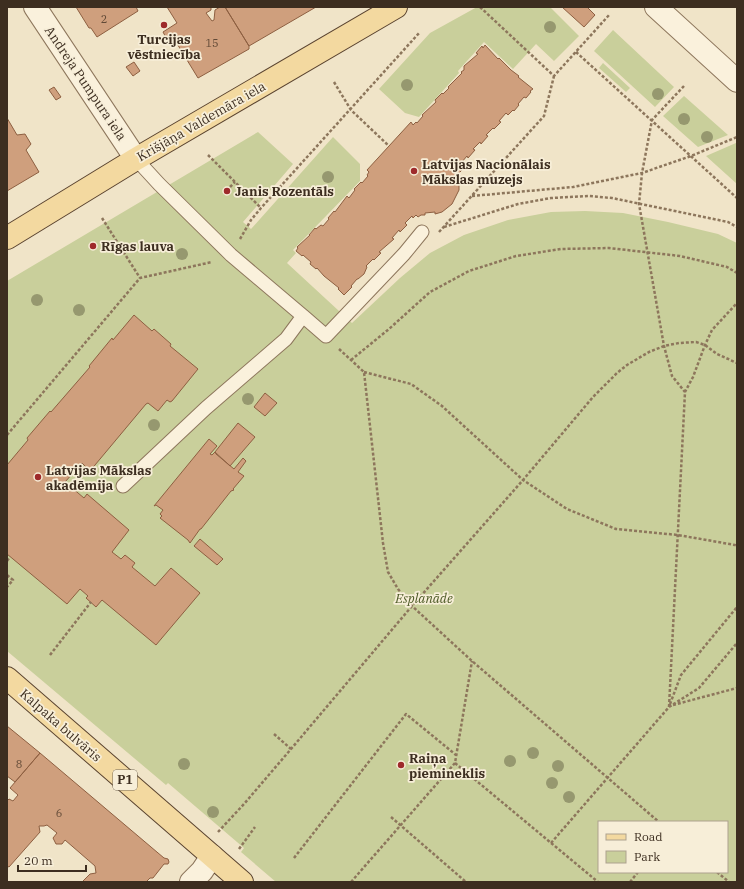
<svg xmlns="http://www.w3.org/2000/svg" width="744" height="889" viewBox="0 0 744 889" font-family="'IBM Plex Serif',serif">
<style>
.green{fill:#c9cf9b;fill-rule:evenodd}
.building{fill:#cf9f7d;stroke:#8d5f41}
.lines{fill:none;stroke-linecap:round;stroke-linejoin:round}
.service-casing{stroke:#8d765c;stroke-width:15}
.minor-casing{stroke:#8d765c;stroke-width:24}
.primary-casing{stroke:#5b4430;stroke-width:24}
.path{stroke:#8d765c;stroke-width:2.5;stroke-dasharray:3 2;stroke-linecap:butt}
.service{stroke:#faf1dc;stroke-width:13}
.minor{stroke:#faf1dc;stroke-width:22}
.primary{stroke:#f3d9a0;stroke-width:22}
.tree{fill:#96986f}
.poi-dot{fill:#9e2a2b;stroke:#f7eed8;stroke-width:1.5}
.labels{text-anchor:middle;stroke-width:3.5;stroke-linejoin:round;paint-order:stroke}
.number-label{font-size:11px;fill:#624a37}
.shield{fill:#f7eed8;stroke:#756857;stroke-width:1}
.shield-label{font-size:12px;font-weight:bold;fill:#3d2e20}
.poi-label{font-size:13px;font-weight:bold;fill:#3d2e20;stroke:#f7eed8;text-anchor:start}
.street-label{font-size:13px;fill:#3d2e20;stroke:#f7eed8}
.park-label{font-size:13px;font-style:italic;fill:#4d5a26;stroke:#f7eed8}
</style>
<rect width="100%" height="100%" fill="#f0e4c8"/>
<path class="green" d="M477 7H550L579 36 554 61 536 44 513 69 484 42 458 71 459 73 419 117 405 113 379 89 430 33Z
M613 30 674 87 655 107 594 51Z
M603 63 630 88 626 92 599 68Z
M684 96 728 135 698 147 663 116Z
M258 132 293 164 243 222 251 229 333 137 360 164V181L293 250 296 253 287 263 352 323 400 278 430 253 464 235 508 220 551 212 585 211 623 213 668 222 718 234 737 243V882H276L241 852 244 848 168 783 166 785 7 651V281ZM599 822H727V872H599Z
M736 143 737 144V184L706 156Z"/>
<path class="building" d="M76 7H136L138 11 97 37 91 28H89Z
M167 7H211V10L206 13 212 21 214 20 215 10 220 7H225L249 46V49L198 78 176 42 170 45 163 32 177 23Z
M225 7H316L249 46Z
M562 7H587L595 15 584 27Z
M485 45 498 59 499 58 511 70 519 76 518 77 533 89 530 91 531 92 526 98 524 97 518 104 519 105 514 111 513 110 508 115 506 113 499 121 501 122 494 129 493 128 486 135 488 136 481 144 480 142 473 149 475 150 468 158 467 156 461 163 462 164 459 167 462 170 459 173 460 177H459V190L452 204 442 212 435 214V212L425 213V215H421L418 217 416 215 413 218 412 216 405 223 407 225 400 232 399 230 392 238 394 239 379 252 381 253 374 260 373 259 366 266 367 267 364 274 358 279H357L351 286 352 287 344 295 338 289 339 288 324 276 317 268 316 269 310 264 311 262 303 255 302 256 296 251 298 248 297 247 310 235H309L315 228 316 229 321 225 323 226 329 219 328 218 334 211 335 212 347 196 349 198 355 190 354 189 361 182 362 183 368 176 367 175 369 172 367 170 411 122 413 125 416 122 417 123 423 116 422 115 436 102 435 100 442 93 443 94 449 88 448 87 462 73 461 72 464 70V66L478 54 476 53 482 46 483 48Z
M134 62 140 71 133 76 126 67Z
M54 87 61 97 56 100 49 90Z
M7 118 17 135 25 134 31 144 26 150 39 172 7 191Z
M134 315 152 331 154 329 171 344 170 346 198 369 172 401 170 402 167 400 158 411 148 403 146 404 90 471 82 463 65 482 84 498 87 494 129 530 112 552 121 559 125 555 135 563 132 567 155 586 171 568 200 593 156 645 102 600 96 607 86 598 88 596 80 589 67 604 7 554V465L28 440 27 438 50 411 51 412 90 367 89 366 112 338 113 340Z
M265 393 277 403 265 416 254 407Z
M238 423 255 437 230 466 215 452Z
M209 439 217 446 210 454 212 455 215 452 216 454 234 469 243 458 246 461 238 472 244 476 233 489 234 490 231 491 201 529H200L190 543 188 540 160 518 162 516 160 514 163 510 156 505 154 506Z
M200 539 223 559 217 565 194 546Z
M7 726 40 753 15 782 7 776Z
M40 753 164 858 168 859 169 862 168 864H164L153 878H150L146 882H82L90 874 96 873 95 866 65 840 62 844H56L53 838 57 833 47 825 44 826H39L40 832 9 867 7 866V801L9 799 13 801 18 795 10 788Z"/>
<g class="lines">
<g class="service-casing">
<path id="service" d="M303 316 326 336 404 254 422 232
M123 486 206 408 286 339 303 316 231 255 159 184 136 159"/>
</g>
<g class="minor-casing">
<path id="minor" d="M35 7 136 159
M656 7 737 81
M191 882 202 871 212 856"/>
</g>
<g class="primary-casing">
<path id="primary" d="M7 238 136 159 396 7
M7 678 242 882"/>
</g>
<path class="path" d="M480 7 554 76 610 14
M576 52 737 198
M334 82 351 110 389 146
M684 86 652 120 642 173 639 204 664 346 672 376 685 392
M208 155 261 208
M230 187 235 182
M472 196 573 187 642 173 691 156 737 137
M102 218 140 278
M444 227 518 204 551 198 589 196 612 198 728 222 737 227
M439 232 544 116 554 76
M240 239 251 220 261 208 420 32
M339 349 364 372 383 543 388 572 398 589 412 606 472 661 659 822
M351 360 389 329 430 292 469 271 516 256 561 249 609 248 680 256 727 267 737 273
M364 372 411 384 442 406 523 480 567 509 616 529 678 535 735 545 737 546
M7 435 140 278 212 262
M7 561 10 557
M7 575 13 580 7 587
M50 655 91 602
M670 704 681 675 737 607
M673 705 737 688
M669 707 685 392 693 377 705 345 712 330 737 303
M274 734 291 749
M455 763 598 882
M391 817 466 882
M218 832 244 804 291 749 412 606 523 480 593 397 617 373 627 365 649 352 664 346 679 343 696 342 705 345 717 354 737 363
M551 843 669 707 699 688 737 643
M239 849 255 827
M294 858 406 714 456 755
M717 872 729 882
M351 882 455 763 472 661
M630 882 638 872"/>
<use href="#service" class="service"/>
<use href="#minor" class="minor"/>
<use href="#primary" class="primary"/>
</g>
<g class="tree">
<circle cx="550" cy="27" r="6"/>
<circle cx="407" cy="85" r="6"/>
<circle cx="658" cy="94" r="6"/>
<circle cx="684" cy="119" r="6"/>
<circle cx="707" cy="137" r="6"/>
<circle cx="328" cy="177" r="6"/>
<circle cx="182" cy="254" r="6"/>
<circle cx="37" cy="300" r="6"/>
<circle cx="79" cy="310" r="6"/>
<circle cx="248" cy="399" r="6"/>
<circle cx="154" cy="425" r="6"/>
<circle cx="533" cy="753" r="6"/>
<circle cx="510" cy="761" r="6"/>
<circle cx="184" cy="764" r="6"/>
<circle cx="558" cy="766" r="6"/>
<circle cx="552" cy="783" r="6"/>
<circle cx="569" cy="797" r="6"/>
<circle cx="213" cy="812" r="6"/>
</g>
<g class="poi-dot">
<circle cx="164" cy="25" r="4"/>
<circle cx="414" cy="171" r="4"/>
<circle cx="227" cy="191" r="4"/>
<circle cx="93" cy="246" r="4"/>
<circle cx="38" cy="477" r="4"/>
<circle cx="401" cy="765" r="4"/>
</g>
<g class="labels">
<g class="number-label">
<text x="104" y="23">2</text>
<text x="212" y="47">15</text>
<text x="19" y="768">8</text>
<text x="59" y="817">6</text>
</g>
<rect class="shield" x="113" y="770" width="24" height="20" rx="3"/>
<g class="shield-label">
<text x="125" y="784">P1</text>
</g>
<g class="poi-label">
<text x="164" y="44" text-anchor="middle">Turcijas<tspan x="164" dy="15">vēstniecība</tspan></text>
<text x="422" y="169">Latvijas Nacionālais<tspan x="422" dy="15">Mākslas muzejs</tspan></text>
<text x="235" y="196">Janis Rozentāls</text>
<text x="101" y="251">Rīgas lauva</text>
<text x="46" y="475">Latvijas Mākslas<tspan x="46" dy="15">akadēmija</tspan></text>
<text x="409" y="763">Raiņa<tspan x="409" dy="15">piemineklis</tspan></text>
</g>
<g class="street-label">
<text transform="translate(86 83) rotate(56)" y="5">Andreja Pumpura iela</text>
<text transform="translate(201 121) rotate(-30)" y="5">Krišjāņa Valdemāra iela</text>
<text transform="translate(61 725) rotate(41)" y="5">Kalpaka bulvāris</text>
</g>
<g class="park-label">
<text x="424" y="603">Esplanāde</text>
</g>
</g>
<rect width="744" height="889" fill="none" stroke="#3d2e20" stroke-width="16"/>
<rect x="598" y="821" width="130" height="52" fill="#f7eed8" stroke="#ada18e"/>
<rect x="606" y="834" width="20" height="6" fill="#f3d9a0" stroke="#ada18e"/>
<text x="634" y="841" font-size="12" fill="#3d2e20">Road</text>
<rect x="606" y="851" width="20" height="12" fill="#c9cf9b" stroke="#ada18e"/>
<text x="634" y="861" font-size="12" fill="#3d2e20">Park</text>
<path d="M18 865v6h68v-6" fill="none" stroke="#3d2e20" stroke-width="2"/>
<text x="24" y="865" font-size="12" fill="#3d2e20" stroke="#f7eed8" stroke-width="3" paint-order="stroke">20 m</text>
</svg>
